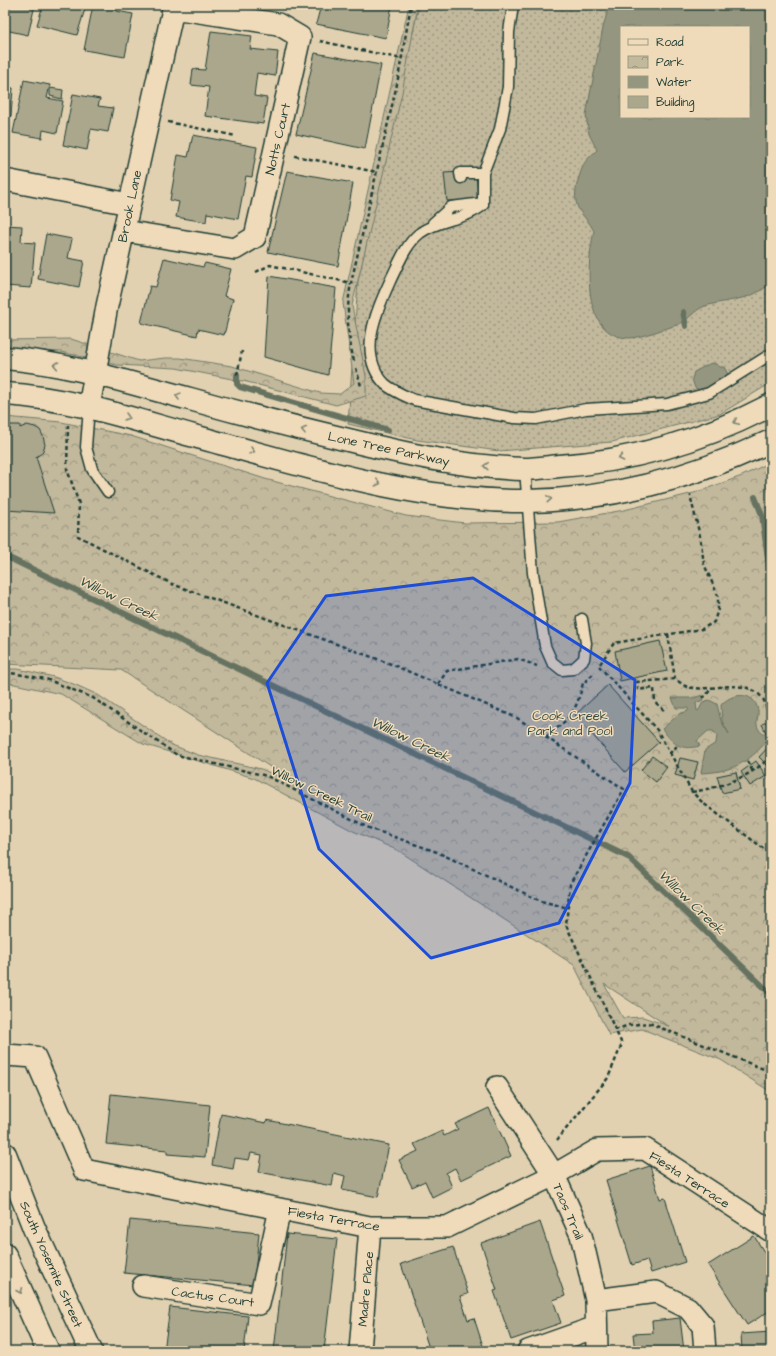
<svg xmlns="http://www.w3.org/2000/svg" width="776" height="1356" viewBox="0 0 776 1356" font-family="'Architects Daughter',sans-serif">
<style>
.grass{fill:url(#grass-dots);stroke:#707a68;fill-rule:evenodd}
.park{fill:url(#park-crowns);stroke:#707a68;fill-rule:evenodd}
.water{fill:#95967f;stroke:#667261;fill-rule:evenodd}
.lines{fill:none;stroke-linecap:round;stroke-linejoin:round}
.stream{stroke:#667261;stroke-width:6}
.building{fill:#aba78d;stroke:#1f3d34}
.service-casing{stroke:#1f3d34;stroke-width:13}
.minor-casing{stroke:#1f3d34;stroke-width:24}
.tertiary-casing{stroke:#1f3d34;stroke-width:25}
.secondary-casing{stroke:#1f3d34;stroke-width:25}
.path{stroke:#1f3d34;stroke-width:2.5;stroke-dasharray:4 3;stroke-linecap:butt}
.service{stroke:#efdab9;stroke-width:10}
.minor{stroke:#efdab9;stroke-width:21}
.tertiary{stroke:#efdab9;stroke-width:22}
.secondary{stroke:#efdab9;stroke-width:22}
.oneway{stroke:#7d8470}
.marked{fill:#1d4ed8;fill-opacity:0.2;stroke:#1d4ed8;stroke-width:3;stroke-linejoin:round}
.labels{text-anchor:middle;stroke-width:3;stroke-linejoin:round;paint-order:stroke}
.street-label{font-size:13px;fill:#1f3d34;stroke:#efdab9}
.park-label{font-size:13px;fill:#374f44;stroke:#efdab9}
.water-label{font-size:14px;font-style:italic;fill:#374f43;stroke:#efdab9}
</style>
<defs>
<pattern id="grass-dots" width="8" height="8" patternUnits="userSpaceOnUse"><rect width="8" height="8" fill="#c2b89c"/><path d="M2 2h.1M6 6h.1" fill="none" stroke="#9d9780" stroke-width="1.8" stroke-linecap="round"/></pattern>
<pattern id="park-crowns" width="20" height="18" patternUnits="userSpaceOnUse"><rect width="20" height="18" fill="#c2b89c"/><path d="M2 6a3 3 0 1 1 6 0M12 15a3 3 0 1 1 6 0" fill="none" stroke="#9d9780"/></pattern>
</defs>
<rect width="100%" height="100%" fill="#e2d1b1"/>
<filter id="ink" filterUnits="userSpaceOnUse"><feTurbulence type="fractalNoise" baseFrequency=".025" numOctaves="2"/><feDisplacementMap in="SourceGraphic" scale="8" xChannelSelector="R" yChannelSelector="G"/><feConvolveMatrix kernelMatrix="1 2 1 2 8 2 1 2 1" color-interpolation-filters="sRGB"/></filter>
<g filter="url(#ink)">
<path class="grass" d="M419 5H771V383L720 414 612 442 499 451 417 440 348 424 358 281ZM621 27H749V117H621Z"/>
<path class="park" d="M409 5H418L402 93 352 306 366 376V396L336 405 247 382 176 368 117 365 61 352 5 349V340L71 339 139 361 165 358H180L232 366 320 393 340 394 354 383 343 303Z
M5 417 61 422 131 436 265 479 406 516 465 523 558 522 624 510 694 493 742 476 771 462V1092L721 1060 642 1029 609 1035 574 965 399 851 353 831 254 778 143 744 61 694 5 682V669H18L54 677 76 685 98 695 172 745 198 755 261 769 298 785 121 670 5 664ZM604 984 668 1026H669L643 1017 623 1018Z"/>
<path class="water" d="M609 5H771V285C762 288 756 295 746 297 733 301 718 302 705 306 694 310 688 321 677 325 667 328 639 338 630 338 580 338 587 262 594 231 590 222 582 216 578 208 572 194 578 179 583 166 585 160 593 154 597 150L589 134 586 115 603 28ZM621 27H749V117H621Z
M711 363 716 364 720 367H724L729 376 703 391 695 388 692 379 694 372Z
M702 695 703 700 696 703 697 711 699 710 703 702 709 700 717 704 721 721 729 734 722 721 721 705C731 693 754 690 758 710 759 716 755 722 758 728 761 734 765 735 771 736 751 761 734 772 701 773L705 750 716 743 717 735 713 731H708L697 741 700 746C679 751 674 744 662 729L679 714 688 711V708H676L672 698H694Z"/>
<g class="lines">
<path class="stream" d="M683 312 686 326
M237 375V384L240 387 388 430
M755 497 762 515 771 580
M5 556 628 857 771 994"/>
</g>
<path class="building" d="M5 5H35L28 35 5 30Z
M43 5H70L85 9 77 35 37 25Z
M93 5H117L116 11 133 14 125 57 84 50Z
M321 5H392L386 38 316 24Z
M211 31 252 36 250 49 278 52 275 76 257 73 254 96 267 98 263 124 205 116 209 87 191 85 193 69 205 70Z
M315 53 381 65 365 149 296 134Z
M24 80 50 85 47 98 63 101 57 133 43 130 42 138 13 133Z
M5 87 13 88 11 116H5Z
M50 88 63 90 62 99 50 96Z
M73 94 100 99 98 106 113 108 108 132 91 129 87 150 63 145Z
M193 135 257 147 252 177 246 176 238 219 207 213 206 222 176 217 179 202 170 200 178 155 188 157Z
M287 171 353 183 338 266 268 252Z
M476 171 478 200 447 201 444 173Z
M5 225 22 226 21 242 35 243 31 288 5 286Z
M46 234 72 239 68 258 84 261 79 287 38 279Z
M164 258 203 267 205 263 231 269 224 296 233 299 224 335 198 329 197 336 141 323 150 286 156 287Z
M269 276 336 288 328 375 264 357Z
M5 425H20V428L27 425 35 427 40 430 43 436 45 445 42 453 36 457 54 513 5 510Z
M660 641 667 671 620 681 615 651Z
M608 685 659 742 625 772 575 715Z
M771 720V733L767 735 762 724Z
M771 744V769L759 757Z
M652 756 667 767 656 782 641 770Z
M680 758 698 762 693 780 675 775Z
M756 761 766 776 750 786 741 772Z
M736 772 740 789 722 793 717 776Z
M111 1094 210 1105 205 1157 167 1154V1150L106 1144Z
M489 1108 511 1156 461 1180 455 1168 446 1173 452 1187 432 1197 425 1181 412 1187 399 1160 418 1151 414 1144 442 1131 444 1136 458 1129 455 1124Z
M221 1114 266 1123 267 1120 389 1145 378 1197 342 1190 345 1176 334 1173 332 1186 259 1172 262 1155 251 1153 249 1160 235 1158 233 1169 212 1165Z
M650 1166 660 1199 665 1198 685 1262 651 1273 647 1260 632 1265 606 1180Z
M130 1220 259 1233 254 1285 124 1273Z
M540 1222 565 1296 553 1300 561 1323 511 1340 494 1291 497 1290 481 1243Z
M287 1234 337 1239 324 1351H274Z
M754 1236 771 1263V1310L747 1325 708 1265Z
M453 1247 468 1294 460 1296 468 1320 474 1318 483 1346 469 1351H430L401 1264Z
M170 1307 248 1316 244 1351H164Z
M680 1318 684 1351H635L633 1334 653 1333 652 1321Z
M771 1332V1351H742L741 1334Z"/>
<g class="lines">
<g class="service-casing">
<path id="service" d="M513 5 509 32 508 87 500 129 483 173V205C466 220 439 219 420 233 406 244 399 263 391 279 377 310 356 354 385 384 393 391 405 396 414 400L514 418 536 419 586 409 667 404 709 393 771 354
M461 178 460 173H483
M433 223 451 207 483 203
M89 407 86 447 92 469 108 492
M525 469 533 573 545 646 552 662 562 670 573 669 584 659 586 643 582 619"/>
</g>
<g class="minor-casing">
<path id="minor" d="M5 180 129 204
M124 231 235 249 255 237 300 37 278 24 173 8
M89 407 107 306 174 5
M5 1055 35 1057 84 1170 370 1227H447L554 1175 597 1150 645 1149 771 1231
M497 1087 554 1175 581 1235 596 1300 597 1351
M143 1286 259 1304 280 1209
M596 1300 656 1292 688 1308 703 1326 705 1351
M360 1351 370 1227
M528 1351 596 1327"/>
</g>
<g class="tertiary-casing">
<path id="tertiary" d="M5 358C68 363 129 383 190 399 240 413 290 426 340 438 401 453 461 467 524 469 535 469 548 467 559 466 633 461 706 439 771 405
M5 394C70 398 132 419 194 436 302 465 414 502 527 501 613 500 694 477 771 441"/>
</g>
<g class="secondary-casing">
<path id="secondary" d="M5 1154 34 1228 91 1351
M5 1255 48 1351"/>
</g>
<path class="path" d="M320 41 402 59
M168 122 236 136
M295 156 377 172
M256 272 270 265 351 283
M354 361C347 333 346 311 351 283L397 84 411 5
M356 368 361 386
M237 375 242 351
M68 425 67 469 79 504 78 536 172 584 391 664 517 718 624 789 570 884 566 925 622 1044 608 1078 557 1140
M668 634 675 679C678 681 682 684 685 686 708 695 745 674 763 699 766 703 769 719 771 726
M600 664 614 643 702 629 714 622 718 609V596L704 564 700 536 690 495
M599 666 657 730 692 792 703 803 771 854
M5 672 46 679 93 698 177 755 267 776 369 828 437 852 541 901 568 908
M585 682 595 672
M438 684 447 671 518 659 537 666
M702 698 706 696 711 688
M664 710 655 702 654 688 638 690 637 682 675 679
M546 737C570 718 576 713 583 683
M669 754 678 745
M747 761 752 770
M692 792C721 787 750 778 771 756
M615 1030 629 1025 649 1023 771 1072"/>
<use href="#service" class="service"/>
<use href="#minor" class="minor"/>
<use href="#tertiary" class="tertiary"/>
<use href="#secondary" class="secondary"/>
</g>
<defs><path id="oneway-chevron" d="M-2-3.5L2.5 0L-2 3.5" fill="none" stroke-width="1.6" stroke-linecap="round" stroke-linejoin="round"/></defs>
<g class="oneway">
<use href="#oneway-chevron" transform="translate(56 365) rotate(-169)"/>
<use href="#oneway-chevron" transform="translate(178 396) rotate(-165)"/>
<use href="#oneway-chevron" transform="translate(127 417) rotate(15)"/>
<use href="#oneway-chevron" transform="translate(736 422) rotate(155)"/>
<use href="#oneway-chevron" transform="translate(304 430) rotate(-166)"/>
<use href="#oneway-chevron" transform="translate(252 451) rotate(15)"/>
<use href="#oneway-chevron" transform="translate(621 458) rotate(168)"/>
<use href="#oneway-chevron" transform="translate(486 466) rotate(-176)"/>
<use href="#oneway-chevron" transform="translate(378 483) rotate(13)"/>
<use href="#oneway-chevron" transform="translate(549 499) rotate(-4)"/>
<use href="#oneway-chevron" transform="translate(20 1291) rotate(67)"/>
</g>
</g>
<path class="marked" d="M473 578 635 680 630 783 559 923 431 958 319 849 267 683 326 596Z"/>
<g class="labels">
<g class="street-label">
<text transform="translate(277 139) rotate(-77)" y="5">Notts Court</text>
<text transform="translate(129 206) rotate(-78)" y="5">Brook Lane</text>
<text transform="translate(389 448) rotate(12)" y="5">Lone Tree Parkway</text>
<text transform="translate(322 793) rotate(26)" y="5">Willow Creek Trail</text>
<text transform="translate(690 1179) rotate(33)" y="5">Fiesta Terrace</text>
<text transform="translate(569 1211) rotate(67)" y="5">Taos Trail</text>
<text transform="translate(334 1218) rotate(10)" y="5">Fiesta Terrace</text>
<text transform="translate(52 1264) rotate(66)" y="5">South Yosemite Street</text>
<text transform="translate(365 1289) rotate(-85)" y="5">Madre Place</text>
<text transform="translate(213 1296) rotate(8)" y="5">Cactus Court</text>
</g>
<g class="park-label">
<text x="570" y="720">Cook Creek<tspan x="570" dy="15">Park and Pool</tspan></text>
</g>
<g class="water-label">
<text transform="translate(119 598) rotate(26)" y="5">Willow Creek</text>
<text transform="translate(411 739) rotate(26)" y="5">Willow Creek</text>
<text transform="translate(692 902) rotate(44)" y="5">Willow Creek</text>
</g>
</g>
<rect width="776" height="1356" fill="none" stroke="#efdab9" stroke-width="20"/>
<rect x="10" y="10" width="756" height="1336" fill="none" stroke="#1f3d34" stroke-width="1.5" filter="url(#ink)"/>
<rect x="620" y="26" width="130" height="92" fill="#efdab9" stroke="#9c9b84"/>
<rect x="628" y="39" width="20" height="6" fill="#efdab9" stroke="#9c9b84"/>
<text x="656" y="46" font-size="12" fill="#1f3d34">Road</text>
<rect x="628" y="56" width="20" height="12" fill="url(#park-crowns)" stroke="#9c9b84"/>
<text x="656" y="66" font-size="12" fill="#1f3d34">Park</text>
<rect x="628" y="76" width="20" height="12" fill="#95967f" stroke="#9c9b84"/>
<text x="656" y="86" font-size="12" fill="#1f3d34">Water</text>
<rect x="628" y="96" width="20" height="12" fill="#aba78d" stroke="#9c9b84"/>
<text x="656" y="106" font-size="12" fill="#1f3d34">Building</text>
</svg>
